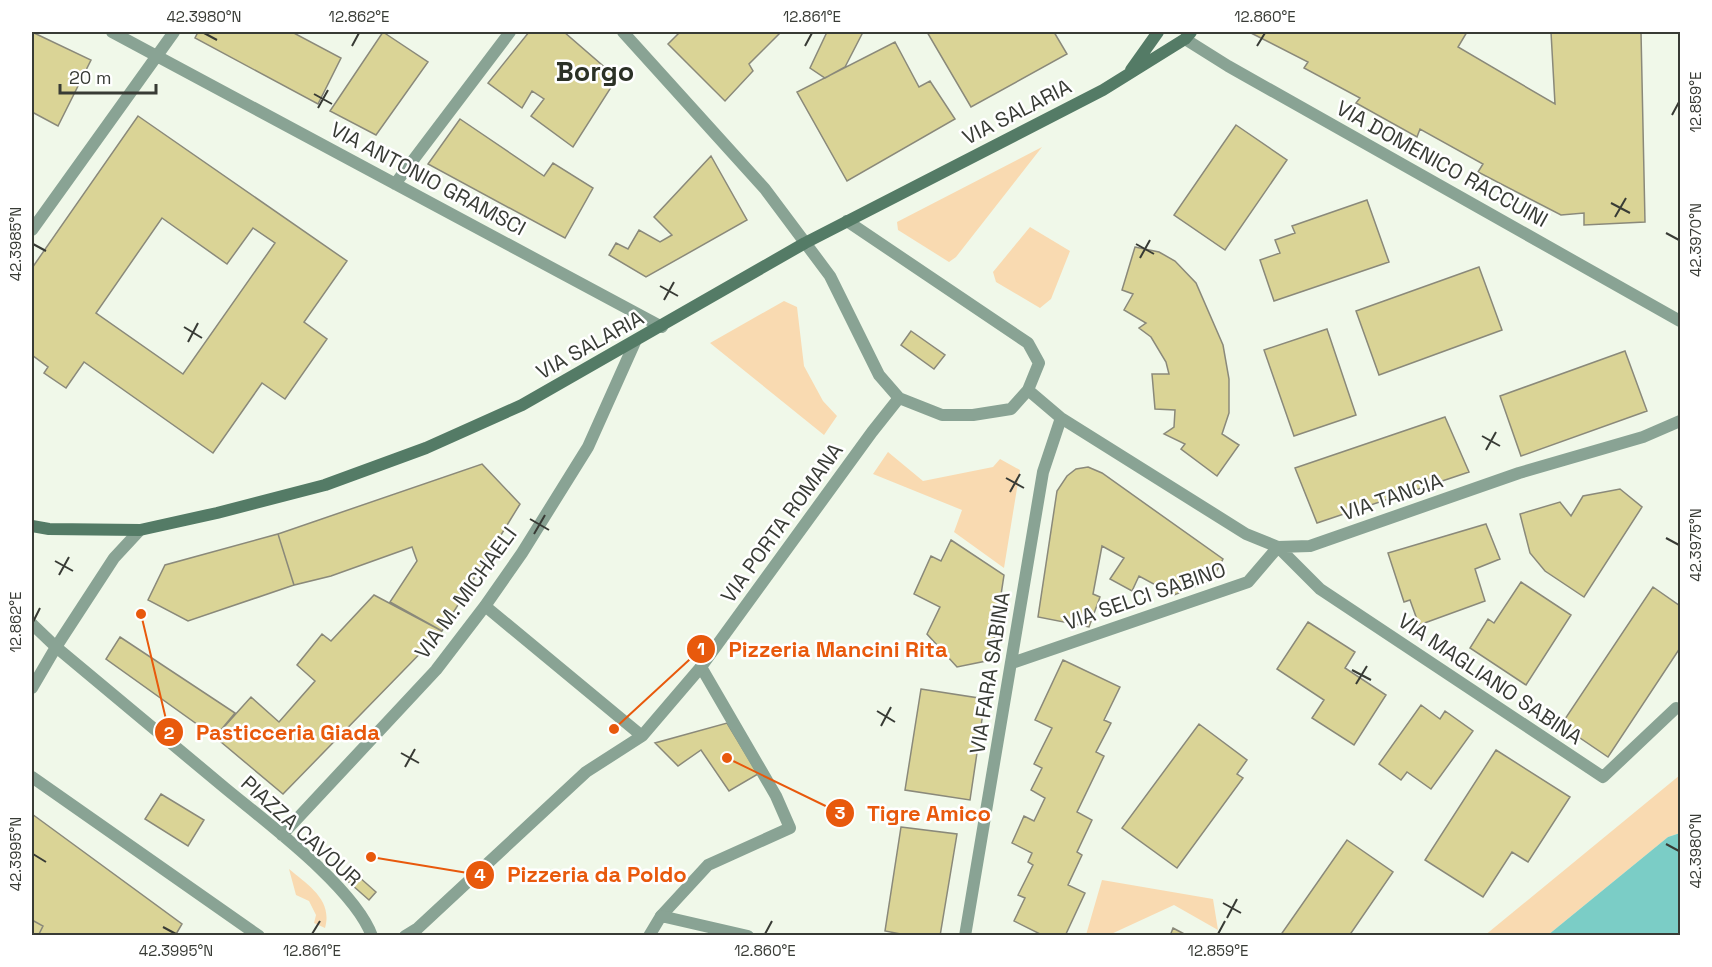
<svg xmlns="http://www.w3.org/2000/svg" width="1712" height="967" viewBox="0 0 1712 967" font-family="'Space Grotesk',sans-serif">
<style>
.green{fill:#f9dab1}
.water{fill:#7bcdc6}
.building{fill:#dad496;stroke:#8a897a;stroke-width:1.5;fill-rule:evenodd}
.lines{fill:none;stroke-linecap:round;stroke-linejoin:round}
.lane{stroke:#89a394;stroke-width:12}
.street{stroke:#89a394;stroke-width:12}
.secondary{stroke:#547b66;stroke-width:12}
.ticks{fill:none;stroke:#383b35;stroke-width:2}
.labels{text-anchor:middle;stroke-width:5;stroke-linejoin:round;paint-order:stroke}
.street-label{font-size:21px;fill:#383b35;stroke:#fff}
.district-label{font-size:27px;font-weight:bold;fill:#2b3126;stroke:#fff}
.leader{fill:none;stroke:#e8590c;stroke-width:2}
.callout-dot{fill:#e8590c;stroke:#fff;stroke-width:2}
.mark-label{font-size:18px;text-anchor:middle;font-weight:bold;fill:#fff}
.callout-label{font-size:22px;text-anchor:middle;font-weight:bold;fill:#e8590c;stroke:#fff;stroke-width:5;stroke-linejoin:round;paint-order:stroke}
.neatline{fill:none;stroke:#383b35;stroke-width:2}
.ticks-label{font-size:15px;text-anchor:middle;fill:#383b35}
</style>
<rect width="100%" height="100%" fill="#f0f8e9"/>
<path class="green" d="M1042 147 956 257 949 262 898 230 897 222Z
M1030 227 1070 251 1051 299 1040 308 996 282 993 272Z
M784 301 797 307 804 366 823 401 837 416 824 435 710 343Z
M888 452 923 481 993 467 1000 459 1020 470 1004 568 954 532 962 510 873 474Z
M1680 775V833L1668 837 1548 935 1484 936Z
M289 869C308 885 333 900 325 928L314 923 316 915 309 901 296 895Z
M1102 880 1213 899 1218 930 1174 905 1109 935H1086Z"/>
<path class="water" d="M1680 833V935H1548L1668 837Z"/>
<path class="building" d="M32 32 91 60 58 126 32 112Z
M198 32H292L341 58 318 104 195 38Z
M383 32 428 62 376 135 330 111Z
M529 32H564L617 78 573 147 531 116 544 99 532 91 522 108 488 83Z
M680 32H779L780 33 749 64 753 71 725 101 668 44Z
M827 32H863L845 67 825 78 810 68Z
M927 32H1054L1067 54 971 107Z
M1249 32H1467L1458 47 1555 104 1551 32H1641L1645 222 1584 225V213L1561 215 1478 172 1483 164 1420 129 1417 137 1356 103 1360 98 1304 68 1308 62Z
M895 42 919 87 930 81 955 119 847 181 797 92Z
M138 116 347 261 304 322 327 339 285 399 262 383 213 453 84 362 66 388 44 373 48 367 32 355V268ZM162 218 227 264 253 228 275 243 183 374 96 313Z
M460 119 544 176 553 163 593 188 565 238 428 164Z
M1236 125 1287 160 1225 250 1174 215Z
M711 156 747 220 646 277 609 255 616 243 628 249 639 230 660 242 672 235 654 217Z
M1367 200 1389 262 1274 301 1260 260 1280 253 1275 240 1295 233 1292 226Z
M1135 247 1159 252 1175 261 1196 283 1223 345 1229 379V413L1222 434 1239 445 1217 476 1181 449 1185 444 1164 434 1174 427 1175 410 1155 409 1152 374H1169L1166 362 1151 337 1139 328 1146 323 1124 310 1133 294 1122 290Z
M1479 267 1502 330 1379 375 1356 311Z
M1327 329 1356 415 1294 436 1264 350Z
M911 331 945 355 934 369 901 345Z
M1625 351 1647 411 1521 456 1500 396Z
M1445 417 1469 472 1317 523 1295 468Z
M482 464 520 504 442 631 390 602 417 561 412 547 331 576 294 585 278 534Z
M1088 467 1102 473 1223 559 1212 580 1174 595 1139 576 1132 591 1110 579 1124 558 1102 546 1093 594 1100 597 1089 627 1038 617 1057 491 1067 476 1076 469Z
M1620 489 1642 507 1584 597 1545 571 1530 553 1520 514 1560 502 1571 516 1583 496Z
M1486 524 1500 559 1475 569 1485 601 1419 625 1410 600 1404 602 1388 553Z
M278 534 294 585 188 621 148 600 165 565Z
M951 540 1004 575 991 660 957 667 927 634 940 607 914 594 931 556 941 561Z
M1521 582 1571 615 1526 685 1470 648 1488 619 1494 623Z
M1653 587 1680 606V648L1608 757 1561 725Z
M374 595 442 631 283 794 215 737 251 697 279 722 315 681 297 665 322 634 331 641Z
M1308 622 1355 652 1345 668 1386 695 1354 745 1312 718 1324 700 1277 669Z
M120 637 235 713 215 737 106 659Z
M1063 660 1120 687 1104 720 1111 723 1096 752 1104 756 1077 812 1092 820 1077 852 1082 855 1068 885 1085 893 1065 936H1044L1014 921 1025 898 1018 895 1033 865 1028 862 1032 853 1012 843 1024 816 1034 821 1045 798 1031 790 1042 768 1034 764 1052 728 1035 720Z
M921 689 985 699 970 800 905 790Z
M1421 705 1440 719 1445 711 1473 731 1431 789 1407 772 1401 780 1379 764Z
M727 723 758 774 729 791 701 750 678 766 655 743Z
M1199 724 1247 760 1237 774 1243 778 1177 868 1122 828Z
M1496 750 1570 797 1528 862 1512 852 1483 897 1425 860Z
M161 794 204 820 188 846 145 819Z
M32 814 182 924 175 936H38L43 926 32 920Z
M901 827 957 834 940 936H911L885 931Z
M1347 840 1393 872 1349 936H1280Z
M350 869 376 892 369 900 343 877Z
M32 920 43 926 38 936H32Z
M1173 928 1188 936H1170Z"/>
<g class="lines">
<path class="lane" d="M661 916 708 865 790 828 776 796 701 667"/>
<path class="street" d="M112 32 662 327
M623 32 765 189 830 276 879 375 899 398 942 415H973L1011 409 1028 390 1039 363 1028 343 847 221
M1185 39 1228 66 1680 321
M395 184 510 32
M32 230 174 32
M1028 390 1061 418 1246 534 1278 547 1310 546 1519 473 1643 437 1680 421
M485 606 642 736
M32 624 56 647C112 694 168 741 225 788 266 822 354 887 372 936
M1012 663 1248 582 1278 547 1320 589 1603 777 1676 708
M32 688 56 647 114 558 140 530
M32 777 259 936
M282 835 436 670 485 606 522 553 588 447 635 342
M405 936 418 928 586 772 642 736 701 667 872 432 899 398
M649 936 661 916 748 936
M965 936 1043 472 1061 418"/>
<path class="secondary" d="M1131 70 1158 32
M32 526 49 529 140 530 217 513 325 485 426 448 522 405 805 243 1103 90 1185 39 1191 32"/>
</g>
<path class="ticks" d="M204 33 217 40M352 46 359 33M805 46 812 33M1257 46 1265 33M314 94 332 104M318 108 328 90M1672 115 1679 102M1611 203 1630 213M1615 217 1626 198M1666 233 1679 240M33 244 46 251M1136 244 1154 254M1140 258 1150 240M660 286 678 296M664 300 674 282M184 327 202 338M188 342 198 323M1482 436 1500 446M1486 450 1496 432M1006 478 1024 488M1010 492 1020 474M530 519 549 530M534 534 545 515M1666 538 1679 545M55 561 73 571M59 575 69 557M33 622 40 608M1352 670 1371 680M1356 684 1367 666M877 711 895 722M881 726 891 707M401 753 419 763M405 767 415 749M1666 844 1679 851M33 854 46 862M1223 903 1241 913M1227 918 1237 899M163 927 176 934M312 934 320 921M765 934 772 921M1218 934 1225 921"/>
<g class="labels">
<g class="street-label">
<text transform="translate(1017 112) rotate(-27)" y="7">VIA SALARIA</text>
<text transform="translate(1442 164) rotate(29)" y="7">VIA DOMENICO RACCUINI</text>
<text transform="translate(428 179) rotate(28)" y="7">VIA ANTONIO GRAMSCI</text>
<text transform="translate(590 345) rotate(-29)" y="7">VIA SALARIA</text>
<text transform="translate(1392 497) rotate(-19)" y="7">VIA TANCIA</text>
<text transform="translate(782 523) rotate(-54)" y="7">VIA PORTA ROMANA</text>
<text transform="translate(466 593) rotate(-54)" y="7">VIA M. MICHAELI</text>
<text transform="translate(1145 596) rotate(-19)" y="7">VIA SELCI SABINO</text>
<text transform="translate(990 673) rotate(-81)" y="7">VIA FARA SABINA</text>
<text transform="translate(1490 679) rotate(34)" y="7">VIA MAGLIANO SABINA</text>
<text transform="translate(301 831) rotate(42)" y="7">PIAZZA CAVOUR</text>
</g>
<g class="district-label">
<text x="595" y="81">Borgo</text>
</g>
</g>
<path class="leader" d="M614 729L701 649M141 614L169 732M727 758L840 813M371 857L480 875"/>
<g class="callout-dot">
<circle cx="614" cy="729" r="6"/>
<circle cx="141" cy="614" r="6"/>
<circle cx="727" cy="758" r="6"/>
<circle cx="371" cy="857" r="6"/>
<circle cx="701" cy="649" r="15"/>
<circle cx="169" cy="732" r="15"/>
<circle cx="840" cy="813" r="15"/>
<circle cx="480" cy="875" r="15"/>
</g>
<g class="mark-label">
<text x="701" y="655">1</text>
<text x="169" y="739">2</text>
<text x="840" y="819">3</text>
<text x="480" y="881">4</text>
</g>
<g class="callout-label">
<text x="838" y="657">Pizzeria Mancini Rita</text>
<text x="288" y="740">Pasticceria Giada</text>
<text x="929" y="821">Tigre Amico</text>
<text x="597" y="882">Pizzeria da Poldo</text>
</g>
<rect width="1712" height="967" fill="none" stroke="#ffffff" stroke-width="66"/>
<path d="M60 84v9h96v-9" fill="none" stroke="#383b35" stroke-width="3"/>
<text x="69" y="84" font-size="18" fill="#383b35" stroke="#ffffff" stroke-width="4.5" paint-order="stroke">20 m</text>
<rect x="33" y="33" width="1646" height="901" class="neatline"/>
<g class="ticks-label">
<text x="204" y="22">42.3980°N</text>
<text x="359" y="22">12.862°E</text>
<text x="812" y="22">12.861°E</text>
<text x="1265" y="22">12.860°E</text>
<text transform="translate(1696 102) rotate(-90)" y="5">12.859°E</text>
<text transform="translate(1696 240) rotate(-90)" y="5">42.3970°N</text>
<text transform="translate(16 244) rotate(-90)" y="5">42.3985°N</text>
<text transform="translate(1696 545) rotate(-90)" y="5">42.3975°N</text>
<text transform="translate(16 622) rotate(-90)" y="5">12.862°E</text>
<text transform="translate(1696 851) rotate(-90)" y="5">42.3980°N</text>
<text transform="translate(16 854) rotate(-90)" y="5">42.3995°N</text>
<text x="176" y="956">42.3995°N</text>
<text x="312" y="956">12.861°E</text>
<text x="765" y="956">12.860°E</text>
<text x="1218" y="956">12.859°E</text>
</g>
</svg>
